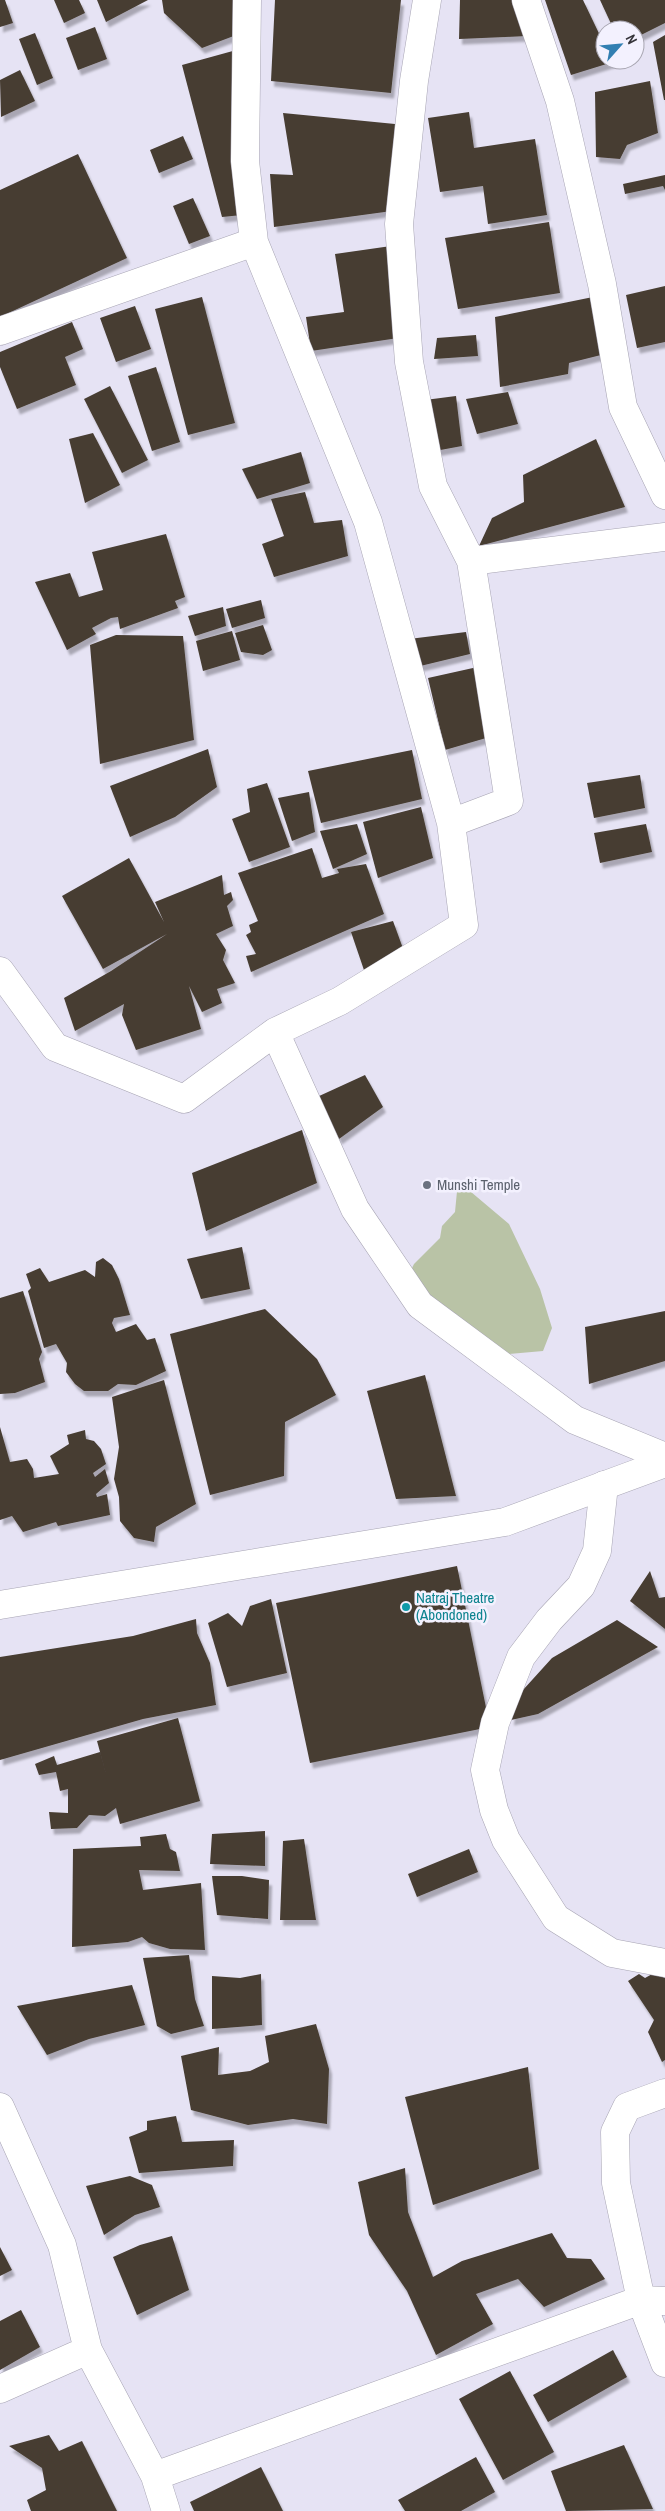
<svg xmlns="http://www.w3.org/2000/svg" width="665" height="2511" viewBox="0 0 665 2511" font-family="'Archivo Narrow',sans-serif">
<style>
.green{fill:#b9c3a6}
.building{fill:#473d32;filter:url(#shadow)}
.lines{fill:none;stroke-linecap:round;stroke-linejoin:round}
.minor-casing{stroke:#a7a4b3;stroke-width:29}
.major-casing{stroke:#a7a4b3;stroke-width:29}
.minor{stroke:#fff;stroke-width:28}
.major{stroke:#fff;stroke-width:28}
.worship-dot{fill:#6b7280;stroke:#f3f1fe;stroke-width:2}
.culture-dot{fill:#0f9aa8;stroke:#f3f1fe;stroke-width:2}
.labels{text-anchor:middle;stroke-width:5;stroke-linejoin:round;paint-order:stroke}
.worship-label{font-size:15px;fill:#5b616d;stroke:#f3f1fe;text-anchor:start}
.culture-label{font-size:15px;fill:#0d838f;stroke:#f3f1fe;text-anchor:start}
</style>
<defs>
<filter id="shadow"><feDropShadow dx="3" dy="5.5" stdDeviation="1" flood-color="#0004"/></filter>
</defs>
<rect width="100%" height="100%" fill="#e6e3f4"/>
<path class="green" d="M458 1181 509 1224 540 1289 552 1328 543 1351 509 1354 421 1298 409 1274 414 1264 440 1238 442 1226 455 1212Z"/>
<path class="building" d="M0 0H5L13 23 0 27Z
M54 0H79L85 13 64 23Z
M97 0H148L106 22Z
M162 0H237L239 34 202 48 164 13Z
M275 0H401L391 93 271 81Z
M460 0H516L527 36 459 39Z
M545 0H583L605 46V60H611L613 62 571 75Z
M600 0H665V23L635 38V30H614Z
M95 27 107 59 78 70 66 38Z
M35 33 53 78 37 85 19 39Z
M665 35V100H664L653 42Z
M240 49 242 215 222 217 182 65Z
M20 70 35 101 1 117 0 80Z
M650 81 658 133 627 145 620 159 596 157 595 92Z
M469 112 474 148 535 139 547 215 488 224 483 186 440 192 428 118Z
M283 113 395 124 392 211 274 227 270 174 293 175Z
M183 136 193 159 159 173 150 150Z
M78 154 127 258 0 317V190Z
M665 175V190L663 186 625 194 623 184Z
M193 198 210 236 189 244 173 206Z
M549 222 560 293 458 309 445 238Z
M391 246 405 337 311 351 306 317 344 312 335 254Z
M665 286V342L637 348 626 295Z
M202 297 235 423 188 435 155 309Z
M593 297 605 354 569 363 568 374 500 387 495 317Z
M135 306 151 349 116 362 100 318Z
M72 322 83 349 65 357 76 385 17 409 0 367V352Z
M476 335 478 356 434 359 437 338Z
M156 367 180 442 152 451 128 376Z
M110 386 148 460 122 473 84 399Z
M508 392 518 424 477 434 466 399Z
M456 396 462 446 435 451 425 400Z
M93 433 120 485 85 503 69 439Z
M596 439 625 507 479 546 492 518 524 502 523 475Z
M301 452 310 483 257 499 242 469Z
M305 492 314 523 342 520 348 556 274 577 262 544 284 536 271 499Z
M166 534 185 597 175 601 178 608 120 629 118 617 111 618 92 628 96 634 67 650 35 582 70 573 79 597 103 590 92 552Z
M261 600 265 618 232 628 226 609Z
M223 607 226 626 195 636 188 616Z
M263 625 272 650 263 655 241 652 235 633Z
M232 631 240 660 203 671 196 641Z
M466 632 470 654 412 668 409 639Z
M116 635 183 636 194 740 100 764 90 645Z
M482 666 493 736 445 750 428 678Z
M208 749 217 787 175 817 130 837 110 786Z
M412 750 422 799 321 823 308 771Z
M640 775 645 808 594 818 587 783Z
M267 783 290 847 249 862 232 819 250 812 247 789Z
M309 792 315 832 292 841 278 798Z
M421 807 433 858 378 878 363 822Z
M357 824 367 854 333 869 320 831Z
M646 824 652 852 600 863 594 833Z
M312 848 322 878 339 873 337 869 366 864 384 914 251 972 246 956 256 954 246 935 251 932 249 925 258 921 238 873Z
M129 858 164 922 155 902 222 875 224 895 231 892 233 900 227 906 233 926 216 934 226 950 223 960 235 983 217 989 222 1003 202 1012 189 986 201 1029 136 1050 122 1015 124 1004 75 1031 64 998 111 971 167 934 103 969 62 896Z
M393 921 405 954 365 973 351 932Z
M365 1075 383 1107 339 1139 317 1097Z
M302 1130 317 1183 206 1231 192 1173Z
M242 1247 250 1289 201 1299 187 1259Z
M103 1258 112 1265 119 1279 130 1315 114 1318 112 1323 116 1332 136 1324 147 1340 155 1338 166 1371 136 1385 118 1384 108 1391H84L75 1384 66 1372 67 1363 56 1344 44 1348 28 1291 31 1288 26 1274 40 1268 49 1282 85 1270 95 1277 96 1262Z
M23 1291 42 1352 39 1359 45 1382 15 1393 0 1394V1298Z
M265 1309 317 1359 336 1395 285 1422 284 1476 210 1495 170 1334Z
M665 1311V1361L589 1384 585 1327Z
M425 1375 456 1496 396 1499 367 1391Z
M164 1380 196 1504 156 1527 154 1542 134 1538 120 1521 119 1497 114 1479 119 1447 112 1397Z
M0 1427 10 1462 27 1459 33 1469 34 1478 59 1474 50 1456 69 1444 67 1435 85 1430 86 1439 94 1441 101 1449 106 1464 93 1473 95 1477 105 1469 109 1483 96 1494 97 1497 107 1494 110 1515 58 1526 56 1522 23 1532 12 1516 0 1520Z
M457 1566 490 1727 310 1763 276 1603Z
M650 1571 659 1598 665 1597V1629L630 1601Z
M271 1599 287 1673 227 1687 208 1623 228 1613 242 1626 250 1606Z
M196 1619 197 1633 210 1663 216 1705 143 1719 0 1760V1657L133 1636Z
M617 1620 658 1647 538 1714 511 1720 513 1701 552 1658Z
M178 1718 200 1801 120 1824 116 1808 105 1816 89 1815 77 1828 51 1829 49 1812 68 1813V1789L60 1791 56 1772 39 1775 35 1764 54 1756 57 1765 100 1752 113 1799 97 1741Z
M265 1831V1866L210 1864 212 1834Z
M166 1834 170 1849 176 1852 180 1871 139 1870 143 1890 201 1883 205 1950 170 1949 149 1943 142 1937 128 1942 72 1947 73 1849 141 1846 140 1837Z
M304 1839 316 1920H280L283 1841Z
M469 1849 478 1872 417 1897 408 1874Z
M212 1876H242L269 1880 268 1919 217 1915Z
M189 1955 195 1999 204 2026 171 2034 157 2026 143 1958Z
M654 1973 665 1978V2060L662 2062 648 2032 654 2020 628 1981 639 1974 645 1978Z
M261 1974 262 2025 212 2029V1976L240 1978Z
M132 1985 145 2025 89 2039 47 2055 17 2006Z
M316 2024 329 2069 327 2124 293 2119 248 2125 191 2110 181 2056 219 2047 218 2075 250 2071 269 2062 265 2036Z
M528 2067 539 2169 433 2205 405 2097Z
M176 2116 182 2142 234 2140 233 2166 139 2173 129 2137 147 2130V2121Z
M405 2168 408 2212 433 2277 462 2261 552 2233 567 2258 591 2259 605 2279 544 2307 518 2279 476 2294 493 2324 436 2355 407 2291 369 2235 358 2182Z
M130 2176 152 2185 160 2207 135 2215 104 2235 86 2186Z
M172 2236 189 2290 137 2315 113 2257 140 2245Z
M0 2247 12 2270 0 2276Z
M21 2310 40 2347 0 2370V2321Z
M613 2350 627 2377 548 2422 533 2395Z
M510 2371 554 2452 503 2480 459 2399Z
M49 2435 59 2451 82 2441 117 2511H31L27 2500 46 2490 42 2468 9 2446Z
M624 2445 653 2509 566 2511 551 2471Z
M476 2457 495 2492 461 2511H405L398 2500Z
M261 2467 283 2511H194L190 2502Z"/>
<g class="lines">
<g class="minor-casing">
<path id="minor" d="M247 0 245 161 254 242
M427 0 414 81 399 224 409 362 433 486 471 561
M526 0 560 101 602 284 623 407 665 495
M0 331 254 242 368 522 451 823 464 925 340 1001 275 1032 184 1099 55 1047 0 971
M451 823 509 801 471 561 665 537
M275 1032 355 1209 420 1305 575 1420 665 1457
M604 1485 597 1551 581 1586 549 1620 521 1657 495 1723 485 1770 494 1810 506 1840 556 1918 612 1953 665 1963
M665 2093 627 2107 615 2132 616 2183 641 2300 665 2363
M0 2107 62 2245 88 2350 155 2476 166 2511
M0 2389 88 2350
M155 2476 641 2300 665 2301"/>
</g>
<g class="major-casing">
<path id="major" d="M0 1605 505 1522 665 1463"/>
</g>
<use href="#minor" class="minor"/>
<use href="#major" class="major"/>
</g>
<circle class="worship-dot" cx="427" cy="1185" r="5"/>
<circle class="culture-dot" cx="406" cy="1607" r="5"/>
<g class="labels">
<g class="worship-label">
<text x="437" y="1190">Munshi Temple</text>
</g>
<g class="culture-label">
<text x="416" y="1603">Natraj Theatre<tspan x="416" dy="17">(Abondoned)</tspan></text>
</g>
</g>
<g transform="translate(620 45) rotate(63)"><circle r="24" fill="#f3f1fe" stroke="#a7a5b0"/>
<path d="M0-4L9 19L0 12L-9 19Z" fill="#327fb2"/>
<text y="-8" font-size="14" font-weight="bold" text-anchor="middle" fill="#35343a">N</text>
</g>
</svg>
